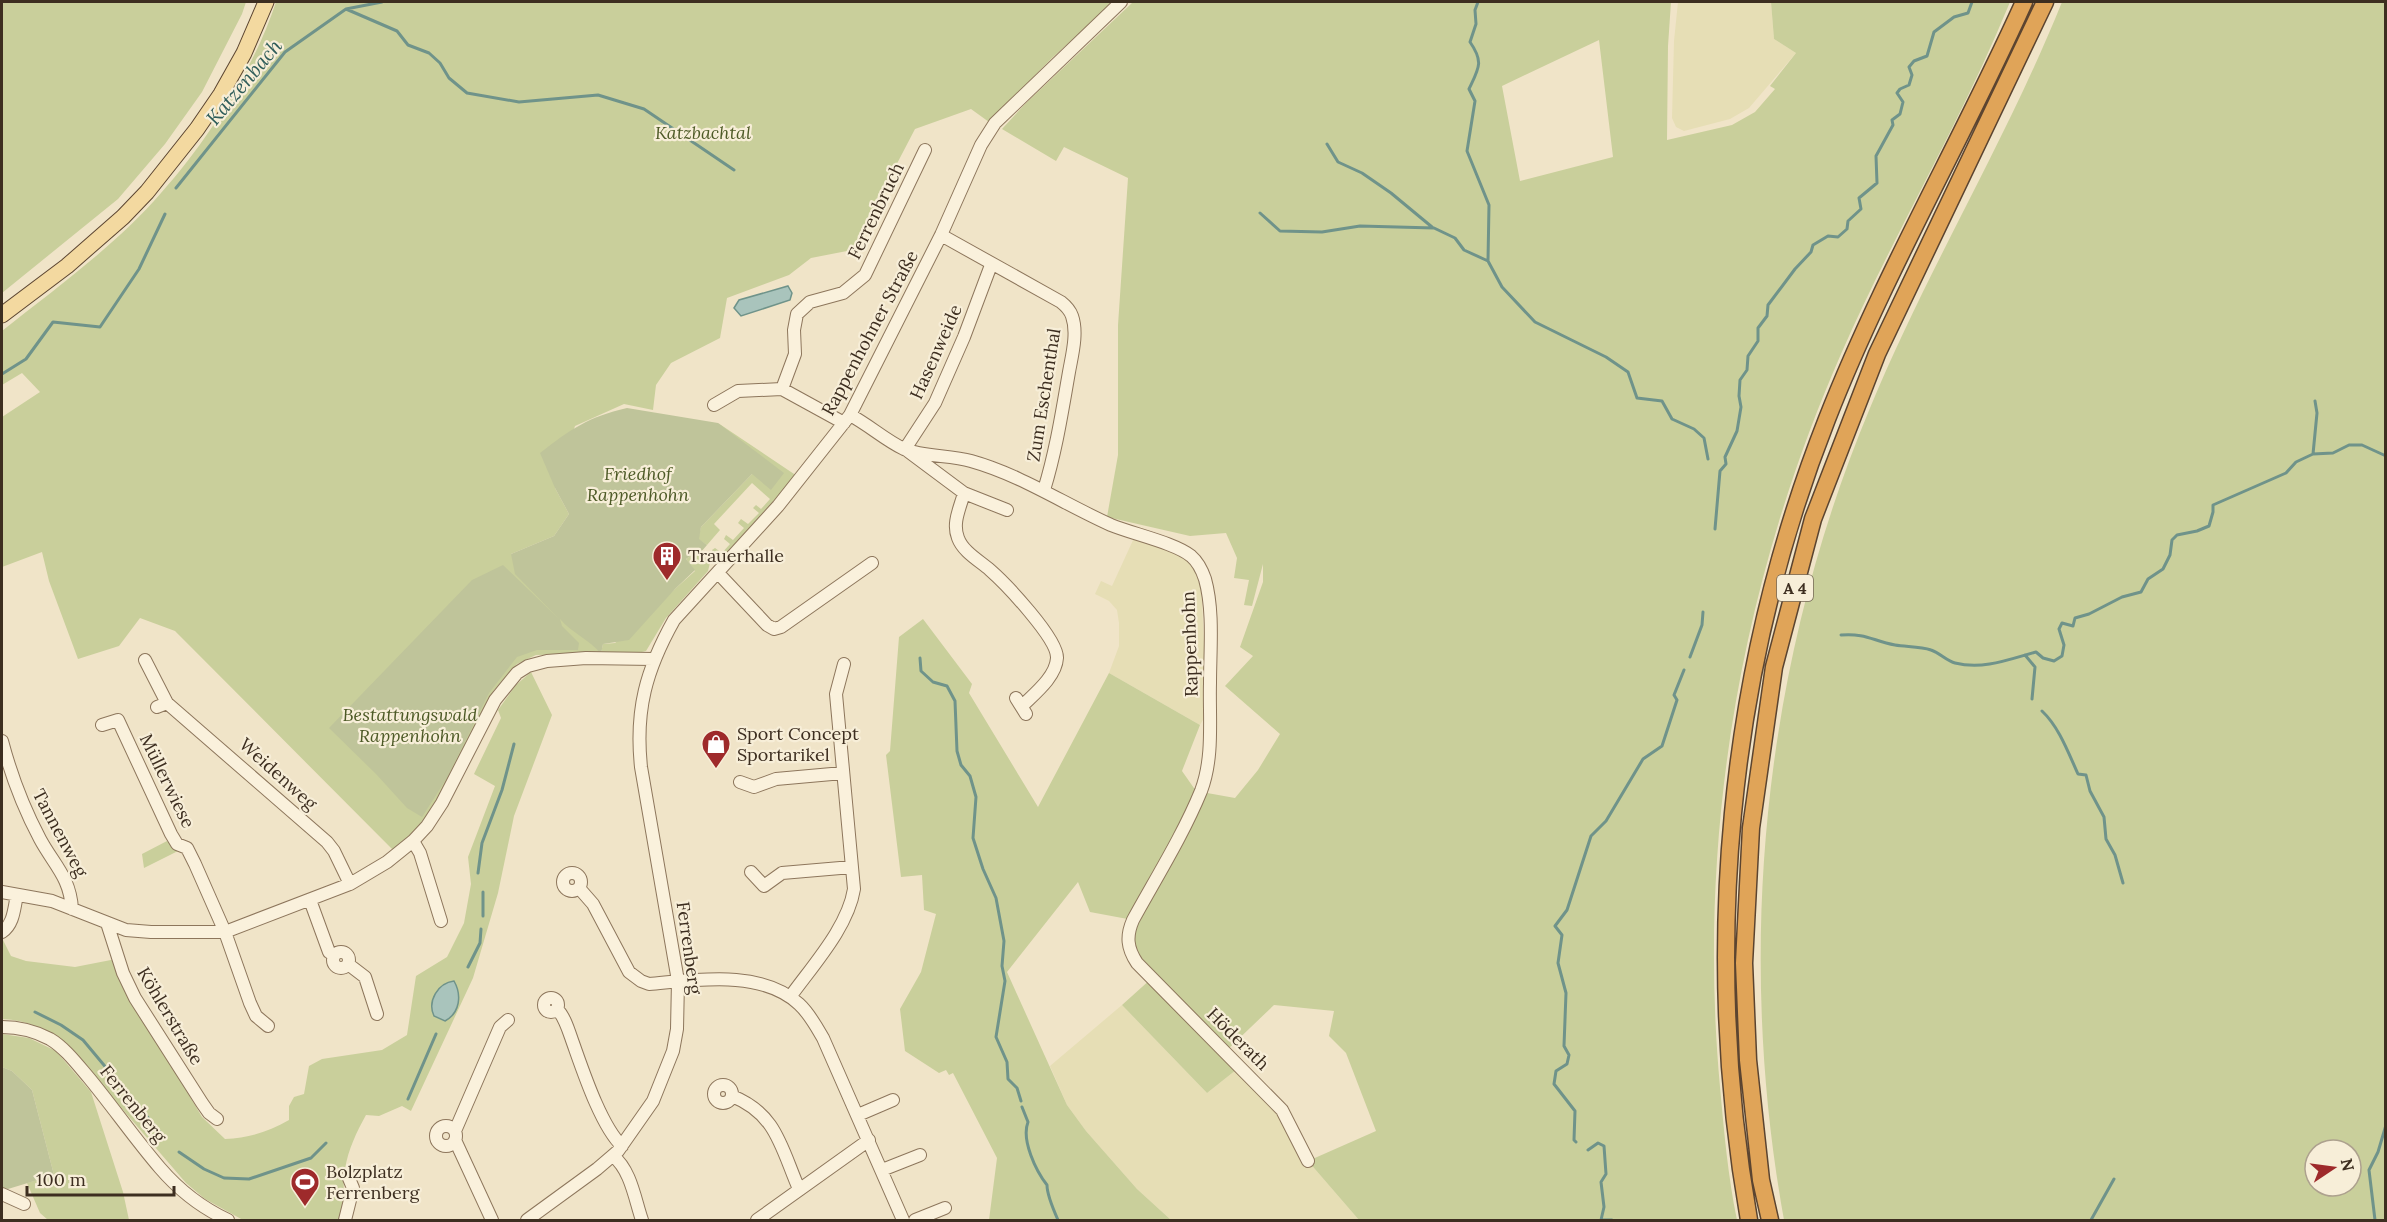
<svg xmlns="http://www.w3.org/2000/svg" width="2387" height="1222" viewBox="0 0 2387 1222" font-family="Lora,serif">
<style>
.farmland{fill:#e6deb5}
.green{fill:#c9cf9b;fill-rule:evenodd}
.cemetery{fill:#bfc49a}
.water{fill:#a9c4bc;stroke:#6f938a;stroke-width:1.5}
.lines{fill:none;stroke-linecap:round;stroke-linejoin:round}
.stream{stroke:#6f938a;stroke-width:3}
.minor-casing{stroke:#8d765c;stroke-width:14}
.major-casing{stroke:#5b4430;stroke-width:17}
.highway-casing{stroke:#5b4430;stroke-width:19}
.minor{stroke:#faf1dc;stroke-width:12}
.major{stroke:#f3d9a0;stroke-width:15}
.highway{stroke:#e0a458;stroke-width:16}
.labels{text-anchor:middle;stroke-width:4.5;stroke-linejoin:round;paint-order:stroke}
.shield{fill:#f7eed8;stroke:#756857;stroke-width:1.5}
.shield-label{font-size:16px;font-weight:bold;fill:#3d2e20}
.park-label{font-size:18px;font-style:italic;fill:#4d5a26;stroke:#f7eed8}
.street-label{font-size:18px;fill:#3d2e20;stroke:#f7eed8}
.poi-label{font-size:18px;fill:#3d2e20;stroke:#f7eed8;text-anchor:start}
.water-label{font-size:20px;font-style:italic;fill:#2f5d5a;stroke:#f7eed8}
</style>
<rect width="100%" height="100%" fill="#f0e4c8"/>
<path class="farmland" d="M1678 2H1771L1774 39 1796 53 1749 108 1730 119 1684 131 1676 127 1672 118 1674 41Z
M1134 538 1177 552 1187 559 1201 580 1207 713 1200 725 1109 673 1119 646V623L1117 610 1109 601 1095 594 1101 581 1112 586Z
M1122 1005 1207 1093 1241 1066 1282 1110 1308 1161 1359 1220H1171L1137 1189 1086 1131 1067 1105 1050 1066Z"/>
<path class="green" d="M2 2H246L242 14 202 92 165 144 118 199 2 293Z
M276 2H1114L1052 58 989 122 971 109 915 129 852 250 811 258 789 275 727 298 720 338 671 363 656 385 653 410 624 404 575 426 555 488 569 514 554 536 511 554 601 653 603 644 615 643 695 571 686 559 698 551 710 563 708 571 666 618 646 651 638 653 536 655 517 664 494 690 446 784 421 825 394 851 175 631 140 618 119 646 78 659 49 581 42 552 2 567V417L40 392 22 373 2 385V331C56 288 115 246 161 193 207 142 255 67 276 2Z
M1133 2H1671L1668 46 1667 140 1732 125 1755 112 1775 89 1770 86 1796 53 1774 39 1771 2H2010C1961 122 1893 235 1841 354 1740 584 1697 837 1720 1087 1724 1131 1728 1177 1737 1220H1359L1308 1161 1376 1131 1346 1053 1329 1036 1334 1011 1274 1005 1226 1051 1241 1066 1207 1093 1122 1005 1152 978 1130 952 1133 920 1090 912 1078 882 1007 972 1067 1105 1086 1131 1137 1189 1171 1220H989L997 1158 953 1073 949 1075 946 1070 939 1073 905 1051 900 1009 921 972 936 914 924 910 922 875 901 877 886 755 890 751 899 637 923 619 972 684 969 693 1038 807 1109 673 1200 725 1182 771 1196 791 1235 798 1258 770 1280 734 1225 686 1253 656 1240 647 1263 582V564L1252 606 1244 605 1249 580 1234 578 1237 558 1226 533 1190 536 1107 517 1118 455V325L1128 178 1064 147 1056 161 1002 129 1026 103ZM1599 40 1613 157 1520 181 1502 86Z
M2062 2H2385V1220H1784C1735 949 1763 663 1870 408 1927 270 2006 141 2062 2ZM2315 1150H2351V1186H2315Z
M718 423 797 476 724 559 717 561 713 556 712 550 715 548 722 553 730 544 724 539 726 535 733 540 744 528 738 523 741 519 748 524 759 513 753 508 756 505 761 509 770 499 752 483 714 524 720 530 707 545 698 539 701 527 752 474Z
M531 672 552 715 514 816 498 893 473 978 411 1111 402 1106 379 1116 366 1115C357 1131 348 1150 345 1169 342 1187 346 1203 340 1220H243L205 1199 186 1183 67 1045C46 1029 28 1020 2 1019V938L11 956 26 961 75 967 116 959 133 1000 202 1117 225 1139C249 1138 268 1132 289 1120V1106L294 1097 304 1094 309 1066 322 1059 382 1050 407 1035 416 976 447 957 464 923 471 884 468 857 495 786 474 774 501 718 498 710 516 685Z
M167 841 178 851 144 868 142 854Z
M2 1034 29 1038 56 1051 91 1092 123 1192 129 1220H48L40 1213 27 1183 54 1175 32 1090 12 1071 2 1067Z"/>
<path class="cemetery" d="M627 408 718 423 784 473 771 490 752 474 701 527 699 539 707 545 701 552 698 551 686 559 695 570 675 589 629 640 603 644 601 654C590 640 572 633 560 619L562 626 579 643 578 650H537L517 657 489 693 447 778 422 817 407 808 376 774 329 728 472 580 503 565 559 619 515 574 511 554 554 536 569 514 555 488 540 453C571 429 588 417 627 408Z
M2 1067 12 1071 32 1090 54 1175 8 1189 2 1188Z"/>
<path class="water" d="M788 286 792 293 790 300 741 316 734 308 739 300Z
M454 981C462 995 460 1013 445 1021L434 1016C427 1001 438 983 454 981Z"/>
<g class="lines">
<path class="stream" d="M1478 2 1475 10 1476 24 1470 42C1484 62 1479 68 1469 89L1475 101 1467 151 1489 205 1488 261 1502 287 1535 322 1606 357 1628 372 1637 398 1662 401 1672 419 1694 429 1704 438 1708 459
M346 9 397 31 408 45 429 53 440 63 449 78 467 93 519 102 598 95 644 109 734 170
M1327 144 1338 162 1362 173 1391 193 1432 227
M176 188 285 52 346 9 382 2
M1260 213 1280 231 1322 232 1360 226 1434 228 1455 238 1464 250 1488 261
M2 374 26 359 53 322 100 327 139 269 165 214
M2313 454 2317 413 2315 401
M1715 529 1720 471 1726 464 1725 457 1737 431 1741 407 1739 396 1740 380 1747 370 1748 356 1758 341V328L1767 316 1768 305 1795 269 1811 252 1813 245 1828 236 1838 237 1847 229 1848 221 1861 209 1859 198 1877 183 1876 156 1893 125 1892 120 1900 114 1903 102 1897 93 1900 89 1909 85 1912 75 1909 67 1914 61 1927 56 1934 32 1954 17 1968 13 1972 2
M1841 635C1866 633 1873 641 1895 645 1906 647 1920 646 1931 650 1940 653 1947 661 1955 663 1984 670 2010 659 2036 652L2043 658 2054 661 2062 656 2064 645 2059 629 2062 623 2073 626 2075 618 2089 614 2122 597 2141 592 2148 579 2163 569 2170 555 2172 540 2177 535 2197 531 2209 526 2213 512V505L2286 473 2296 462 2313 454 2333 453 2349 445H2362L2386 456
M2025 655 2035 667 2032 699
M1690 657 1702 625 1703 612
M920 658 921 671 933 682 947 686 955 701 957 751 961 765 970 776 976 797 973 838 983 869 996 898 1004 941 1002 966 1005 981 996 1037 1007 1062 1008 1079 1017 1088 1021 1101
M2042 711C2059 727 2068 752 2078 774L2086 775 2090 791 2104 817 2106 839 2115 855 2123 883
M478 873 482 843 502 790 514 744
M483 892V916
M468 967 480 943 481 929
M35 1012 61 1025 83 1040 164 1137
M408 1099 436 1034
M1022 1107 1028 1122C1021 1140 1036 1171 1047 1185 1047 1195 1054 1211 1058 1220
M1576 1142 1574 1140 1575 1111 1554 1084 1556 1071 1567 1064 1569 1055 1564 1046 1566 993 1558 963 1562 935 1555 926 1567 910 1591 836 1606 821 1643 759 1662 746 1677 700 1674 695 1684 670
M1588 1150 1598 1143 1604 1146 1606 1174 1601 1182 1604 1207 1601 1220H1612
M179 1152 204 1169 224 1178 249 1179 311 1158 326 1143
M2091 1220 2114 1179
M2375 1220 2369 1170 2378 1152 2386 1125"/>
<g class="minor-casing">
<path id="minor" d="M941 235 1061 302C1066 306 1070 310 1072 316 1078 333 1072 355 1069 372 1062 412 1056 451 1044 490
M991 265 964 337 935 403 905 449 964 493 1007 510
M782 389 795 354 794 330 797 314 810 302 843 293 865 275 925 150
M714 405 738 391 782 389 844 423
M850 415C869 425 885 440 904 449 923 457 951 455 971 461 1021 475 1064 504 1111 525 1133 534 1175 543 1191 556 1198 562 1202 570 1205 579 1214 611 1210 650 1210 683 1209 718 1214 757 1201 791 1183 835 1156 878 1133 920 1126 936 1127 948 1137 963L1282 1110 1308 1161
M964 493C960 508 952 523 958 538 963 552 980 561 990 570 1006 584 1058 639 1057 658 1056 677 1034 694 1022 706
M718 573 767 625 774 629 781 627 872 563
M145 660 167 703 157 707
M1016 698 1026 714
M167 703 327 842 334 851 350 884
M102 725 118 720 171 834 177 844 187 848 195 864 225 932 250 1003 256 1016 268 1026
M2 741C11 775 23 807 40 839 54 865 70 877 72 909
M740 782 754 787 776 779 843 773
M413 841 420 853 441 921
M751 872 764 886 782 873 852 867
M563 882a9 9 0 1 1 18 0a9 9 0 1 1-18 0Z
M579 888 593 904 629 972 641 981 649 984C696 980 761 969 799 1004 809 1013 816 1026 823 1038L903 1220
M2 892 52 901 126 930 151 932H225L350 884 387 862 413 841 427 826 442 803 495 700 517 673 528 666 547 661 586 658 653 659
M310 900 329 952 334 955
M107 923 123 973 135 998 202 1103 209 1113 217 1119
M2 932C14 924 14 908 17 895
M333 960a8 8 0 1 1 16 0a8 8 0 1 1-16 0Z
M348 964 365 977 377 1014
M790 997C813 965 848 927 854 889L836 694 844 664
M544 1005a7 7 0 1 1 14 0a7 7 0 1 1-14 0Z
M557 1009C565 1017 569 1032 573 1043 583 1071 601 1126 622 1146
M2 1027C18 1027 35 1031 50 1039 65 1048 77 1064 89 1078 113 1107 135 1139 160 1168 179 1190 202 1208 228 1220
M714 1094a9 9 0 1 1 18 0a9 9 0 1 1-18 0Z
M732 1096C777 1114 781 1148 799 1189
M858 1115 893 1100
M436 1136a10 10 0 1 1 20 0a10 10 0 1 1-20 0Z
M455 1131 500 1027 508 1020
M455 1140 492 1220
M613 1156C631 1170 635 1200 642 1220
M882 1170 920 1155
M2 1194 24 1204
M345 1220 353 1188 348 1176
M527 1220 597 1169 618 1151 653 1101 673 1051 677 1029 678 981 641 767C635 710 646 670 674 620L778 506 850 415 941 235 981 145 995 123 1121 2
M757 1220 869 1140
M915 1220 945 1208"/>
</g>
<g class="major-casing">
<path id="major" d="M2 315 67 266 123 217 147 192 197 129 221 94 244 53 266 2"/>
</g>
<g class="highway-casing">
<path id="highway" d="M1749 1220C1702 952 1727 673 1827 419 1883 276 1961 142 2024 2
M1770 1220 1761 1180 1748 1060 1744 963 1751 828 1774 667 1813 519 1877 354 2045 2"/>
</g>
<use href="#minor" class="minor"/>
<use href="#major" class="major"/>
<use href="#highway" class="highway"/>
</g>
<defs>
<g id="building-pin" transform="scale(1.5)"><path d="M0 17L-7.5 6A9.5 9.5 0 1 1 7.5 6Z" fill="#9e2a2b" stroke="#f7eed8"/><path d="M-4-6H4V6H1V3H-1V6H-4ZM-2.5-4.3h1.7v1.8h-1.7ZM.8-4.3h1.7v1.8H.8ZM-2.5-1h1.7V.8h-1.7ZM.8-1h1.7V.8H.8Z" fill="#fff"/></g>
<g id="shop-pin" transform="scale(1.5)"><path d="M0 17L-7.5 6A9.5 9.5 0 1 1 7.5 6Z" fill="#9e2a2b" stroke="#f7eed8"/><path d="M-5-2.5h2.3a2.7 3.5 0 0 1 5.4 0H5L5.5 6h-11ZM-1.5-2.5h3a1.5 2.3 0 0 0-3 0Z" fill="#fff"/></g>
<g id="stadium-pin" transform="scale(1.5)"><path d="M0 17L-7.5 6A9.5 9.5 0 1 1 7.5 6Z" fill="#9e2a2b" stroke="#f7eed8"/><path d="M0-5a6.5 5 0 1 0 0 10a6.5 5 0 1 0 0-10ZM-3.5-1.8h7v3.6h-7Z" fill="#fff"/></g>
</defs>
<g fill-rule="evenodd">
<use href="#building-pin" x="667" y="556"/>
<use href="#shop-pin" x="716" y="744"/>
<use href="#stadium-pin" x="305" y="1182"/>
</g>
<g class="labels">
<rect class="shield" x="1777" y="575" width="36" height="26" rx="4.5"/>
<g class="shield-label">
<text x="1795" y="594">A 4</text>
</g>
<g class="park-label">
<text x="703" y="139">Katzbachtal</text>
<text x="638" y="480">Friedhof<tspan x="638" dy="21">Rappenhohn</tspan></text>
<text x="410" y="721">Bestattungswald<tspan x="410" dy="21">Rappenhohn</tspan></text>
</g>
<g class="street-label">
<text transform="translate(876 211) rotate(-64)" y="6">Ferrenbruch</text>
<text transform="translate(870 333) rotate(-62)" y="6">Rappenhohner Straße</text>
<text transform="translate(936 352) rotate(-66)" y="6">Hasenweide</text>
<text transform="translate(1044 395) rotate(-81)" y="6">Zum Eschenthal</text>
<text transform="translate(1190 644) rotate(-92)" y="6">Rappenhohn</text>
<text transform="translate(278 774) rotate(42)" y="6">Weidenweg</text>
<text transform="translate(167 781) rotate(64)" y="6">Müllerwiese</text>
<text transform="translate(60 833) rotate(62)" y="6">Tannenweg</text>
<text transform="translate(689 948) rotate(82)" y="6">Ferrenberg</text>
<text transform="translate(170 1016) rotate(59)" y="6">Köhlerstraße</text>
<text transform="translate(1238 1039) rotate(45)" y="6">Höderath</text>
<text transform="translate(133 1104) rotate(51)" y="6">Ferrenberg</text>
</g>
<g class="poi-label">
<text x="688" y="562">Trauerhalle</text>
<text x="737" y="740">Sport Concept<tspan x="737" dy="21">Sportarikel</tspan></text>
<text x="326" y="1178">Bolzplatz<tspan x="326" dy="21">Ferrenberg</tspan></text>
</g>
<g class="water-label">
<text transform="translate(244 82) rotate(-50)" y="7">Katzenbach</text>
</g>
</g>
<rect width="2387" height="1222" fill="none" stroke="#3d2e20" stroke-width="6"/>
<g transform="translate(2333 1168) rotate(77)"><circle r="28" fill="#f7eed8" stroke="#ada18e" stroke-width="1.5"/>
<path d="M0-4.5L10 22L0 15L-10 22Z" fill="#9e2a2b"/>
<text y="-9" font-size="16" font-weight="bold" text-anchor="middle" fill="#3d2e20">N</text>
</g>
<path d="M27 1186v9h147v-9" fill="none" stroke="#3d2e20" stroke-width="3"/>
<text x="36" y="1186" font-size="18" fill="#3d2e20" stroke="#f7eed8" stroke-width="4.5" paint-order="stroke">100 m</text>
</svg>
